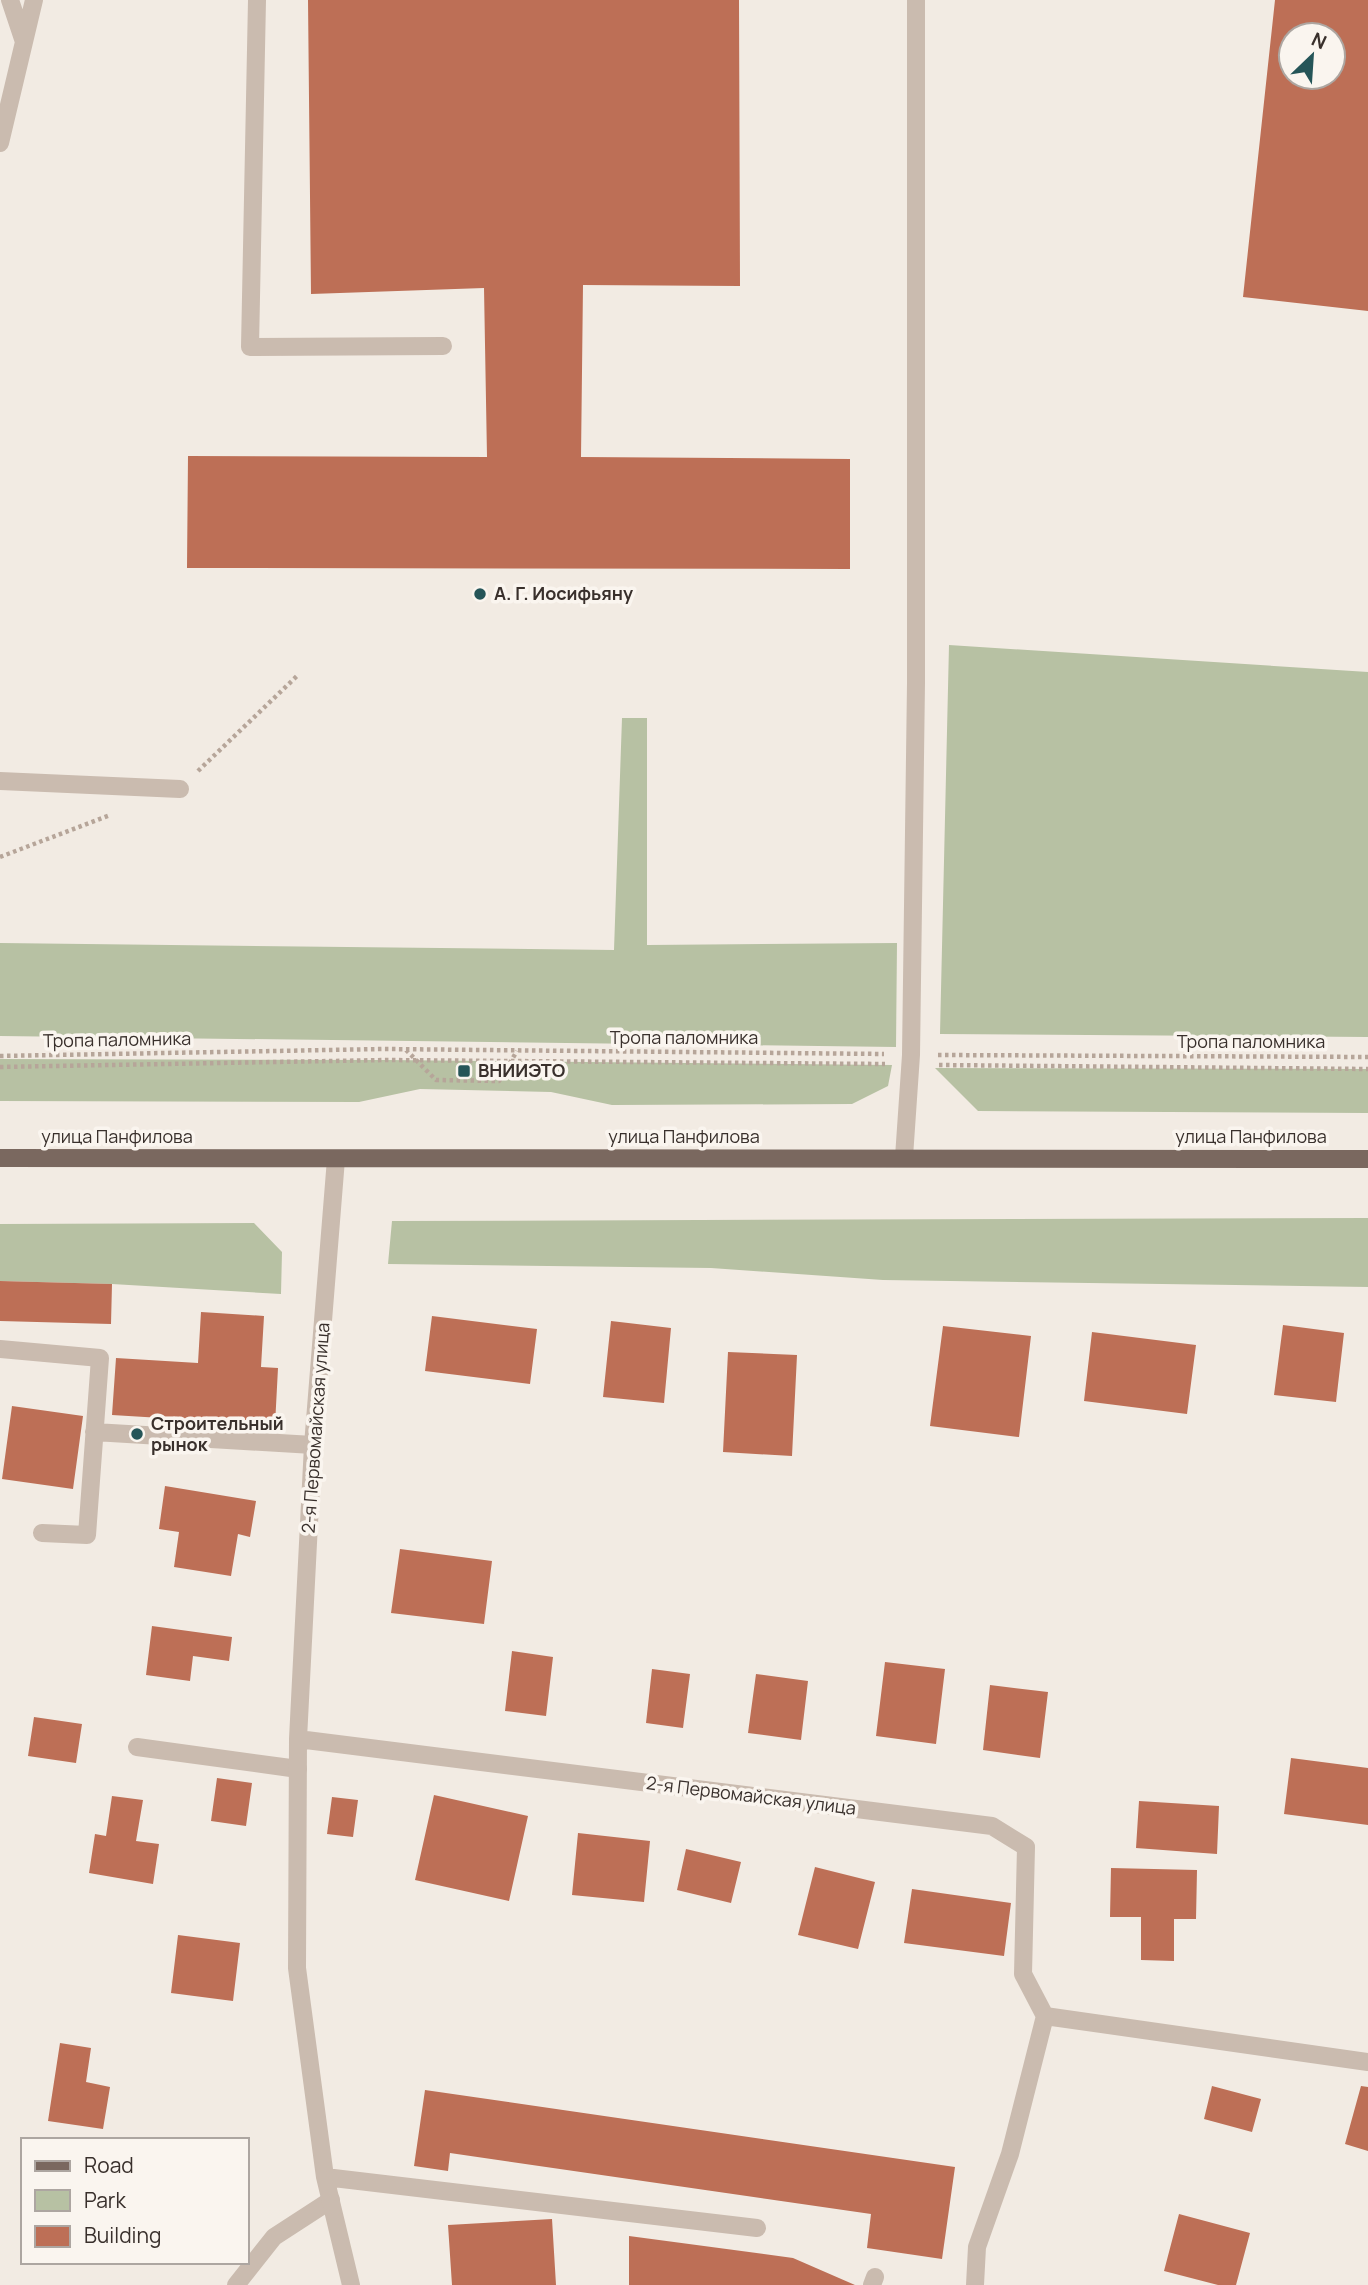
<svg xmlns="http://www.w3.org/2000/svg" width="1368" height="2285" viewBox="0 0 1368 2285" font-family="Manrope,sans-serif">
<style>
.green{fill:#b7c1a3}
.building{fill:#bd6f56;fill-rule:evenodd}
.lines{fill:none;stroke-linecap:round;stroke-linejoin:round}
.path{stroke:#b6a599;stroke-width:4.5;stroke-dasharray:3.5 3.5;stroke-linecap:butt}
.service{stroke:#cabbaf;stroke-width:18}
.minor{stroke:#cabbaf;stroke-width:18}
.primary{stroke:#7a685f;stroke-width:18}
.poi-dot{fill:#255558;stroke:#faf5ef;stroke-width:2.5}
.labels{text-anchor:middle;stroke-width:7;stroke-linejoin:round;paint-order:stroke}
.poi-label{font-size:18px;font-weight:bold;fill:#39302c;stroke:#faf5ef;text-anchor:start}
.street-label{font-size:18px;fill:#39302c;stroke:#faf5ef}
</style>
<rect width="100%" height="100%" fill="#f2ebe3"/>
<path class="green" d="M949 645 1368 672V1037L940 1034Z
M622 718H647V945L897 943 896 1047 0 1036V943L614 950Z
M0 1059 386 1060 892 1065 888 1086 852 1104 612 1105 551 1092 420 1089 359 1102 0 1101Z
M935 1068 1368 1069V1113L978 1111Z
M1368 1218V1287L883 1280 711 1268 388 1264 392 1221Z
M254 1223 282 1252 281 1294 112 1284 0 1281V1224Z"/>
<path class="building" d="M308 0H739L740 286 583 285 581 457 850 459V569L187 568 188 456 487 457 484 288 311 294Z
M1275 0H1368V311L1243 297ZM1291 35H1333V77H1291Z
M0 1281 112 1284 111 1324 0 1321Z
M201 1312 264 1316 261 1367 278 1368 275 1425 112 1415 116 1358 198 1363Z
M432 1316 537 1329 530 1384 425 1371Z
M611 1321 671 1328 664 1403 603 1397Z
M1283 1325 1344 1333 1336 1402 1274 1395Z
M943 1326 1031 1336 1019 1437 930 1426Z
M1092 1332 1196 1345 1187 1414 1084 1401Z
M728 1352 797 1355 792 1456 723 1452Z
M12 1406 83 1416 73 1489 2 1479Z
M165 1486 256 1501 250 1537 238 1534 231 1576 174 1567 179 1532 159 1529Z
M400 1549 492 1561 484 1624 391 1613Z
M152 1626 232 1637 229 1661 193 1656 190 1681 146 1675Z
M512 1651 553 1657 546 1716 505 1711Z
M885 1662 945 1669 936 1744 876 1736Z
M652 1669 690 1674 683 1728 646 1723Z
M756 1674 808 1681 801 1740 748 1733Z
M990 1685 1048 1692 1040 1758 983 1750Z
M34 1717 82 1724 76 1763 28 1756Z
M1291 1758 1368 1768V1825L1284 1814Z
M217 1778 252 1783 246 1826 211 1821Z
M434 1795 528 1816 509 1901 415 1880Z
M112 1796 143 1800 136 1841 159 1844 153 1884 89 1873 95 1834 106 1836Z
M332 1797 358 1800 353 1837 327 1834Z
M1139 1801 1219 1806 1217 1854 1136 1848Z
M578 1833 650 1841 644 1902 572 1895Z
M686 1849 741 1862 731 1903 677 1890Z
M815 1867 875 1882 858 1949 798 1935Z
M1111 1868 1197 1870 1196 1919H1174V1961L1141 1960V1917H1110Z
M912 1889 1011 1903 1004 1956 904 1943Z
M178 1935 240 1943 233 2001 171 1993Z
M60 2043 91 2048 86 2082 110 2087 103 2129 48 2121Z
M1212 2086 1261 2099 1252 2132 1204 2119Z
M1361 2086 1368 2087V2151L1345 2144Z
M425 2090 955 2167 942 2259 867 2248 871 2214 450 2153 448 2171 414 2166Z
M1179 2214 1250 2233 1236 2285H1218L1164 2271Z
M552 2219 556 2285H452L448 2225Z
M629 2236 793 2258 855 2285H629Z"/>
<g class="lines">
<path class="path" d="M198 771 297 676
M0 857 110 815
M406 1050 436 1080 499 1081 517 1051
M938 1055 1368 1057
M0 1056 383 1049 884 1054
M939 1065 1368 1069
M0 1067 386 1060 885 1064"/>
<path class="service" d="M10 0 24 42
M257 0 250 347 443 346
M0 143 34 0
M0 781 180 789
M904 1157 911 1055 916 683V0
M0 1349 100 1358 87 1535 42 1533
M94 1432 313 1445
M137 1747 298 1769
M236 2285 274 2237 331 2200
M872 2285 875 2277"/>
<path class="minor" d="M336 1159 313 1445 298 1739 297 1968 325 2177 351 2285
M298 1739 992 1826 1026 1847 1023 1974 1045 2016 1010 2154 977 2247 975 2285
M1045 2016 1368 2062
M325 2177 757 2228"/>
<path class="primary" d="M0 1158 1368 1159"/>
</g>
<g class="poi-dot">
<circle cx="480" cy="594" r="7"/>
<rect x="457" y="1064" width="14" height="14" rx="3.5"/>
<circle cx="137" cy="1434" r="7"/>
</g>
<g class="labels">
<g class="poi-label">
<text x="494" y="600">А. Г. Иосифьяну</text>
<text x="478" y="1077">ВНИИЭТО</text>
<text x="151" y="1430">Строительный<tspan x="151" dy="21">рынок</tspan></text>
</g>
<g class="street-label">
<text x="684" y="1044">Тропа паломника</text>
<text transform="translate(117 1040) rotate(-1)" y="6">Тропа паломника</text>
<text x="1251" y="1048">Тропа паломника</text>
<text x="117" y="1143">улица Панфилова</text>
<text x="684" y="1143">улица Панфилова</text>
<text x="1251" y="1143">улица Панфилова</text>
<text transform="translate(316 1428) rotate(-86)" y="6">2-я Первомайская улица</text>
<text transform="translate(751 1796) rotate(7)" y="6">2-я Первомайская улица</text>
</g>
</g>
<rect x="21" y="2138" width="228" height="126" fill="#faf5ef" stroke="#ada6a1" stroke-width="2"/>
<rect x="35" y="2161" width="35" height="10" fill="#7a685f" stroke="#ada6a1" stroke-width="2"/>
<text x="84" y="2173" font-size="21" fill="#39302c">Road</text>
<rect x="35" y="2190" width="35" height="21" fill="#b7c1a3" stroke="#ada6a1" stroke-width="2"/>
<text x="84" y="2208" font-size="21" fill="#39302c">Park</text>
<rect x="35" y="2226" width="35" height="21" fill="#bd6f56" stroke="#ada6a1" stroke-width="2"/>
<text x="84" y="2243" font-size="21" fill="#39302c">Building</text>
<g transform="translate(1312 56) rotate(25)"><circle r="33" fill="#faf5ef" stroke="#ada6a1" stroke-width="2"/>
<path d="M0-5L12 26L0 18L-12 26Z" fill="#255558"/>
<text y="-10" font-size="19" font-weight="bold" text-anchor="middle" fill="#39302c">N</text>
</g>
</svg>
